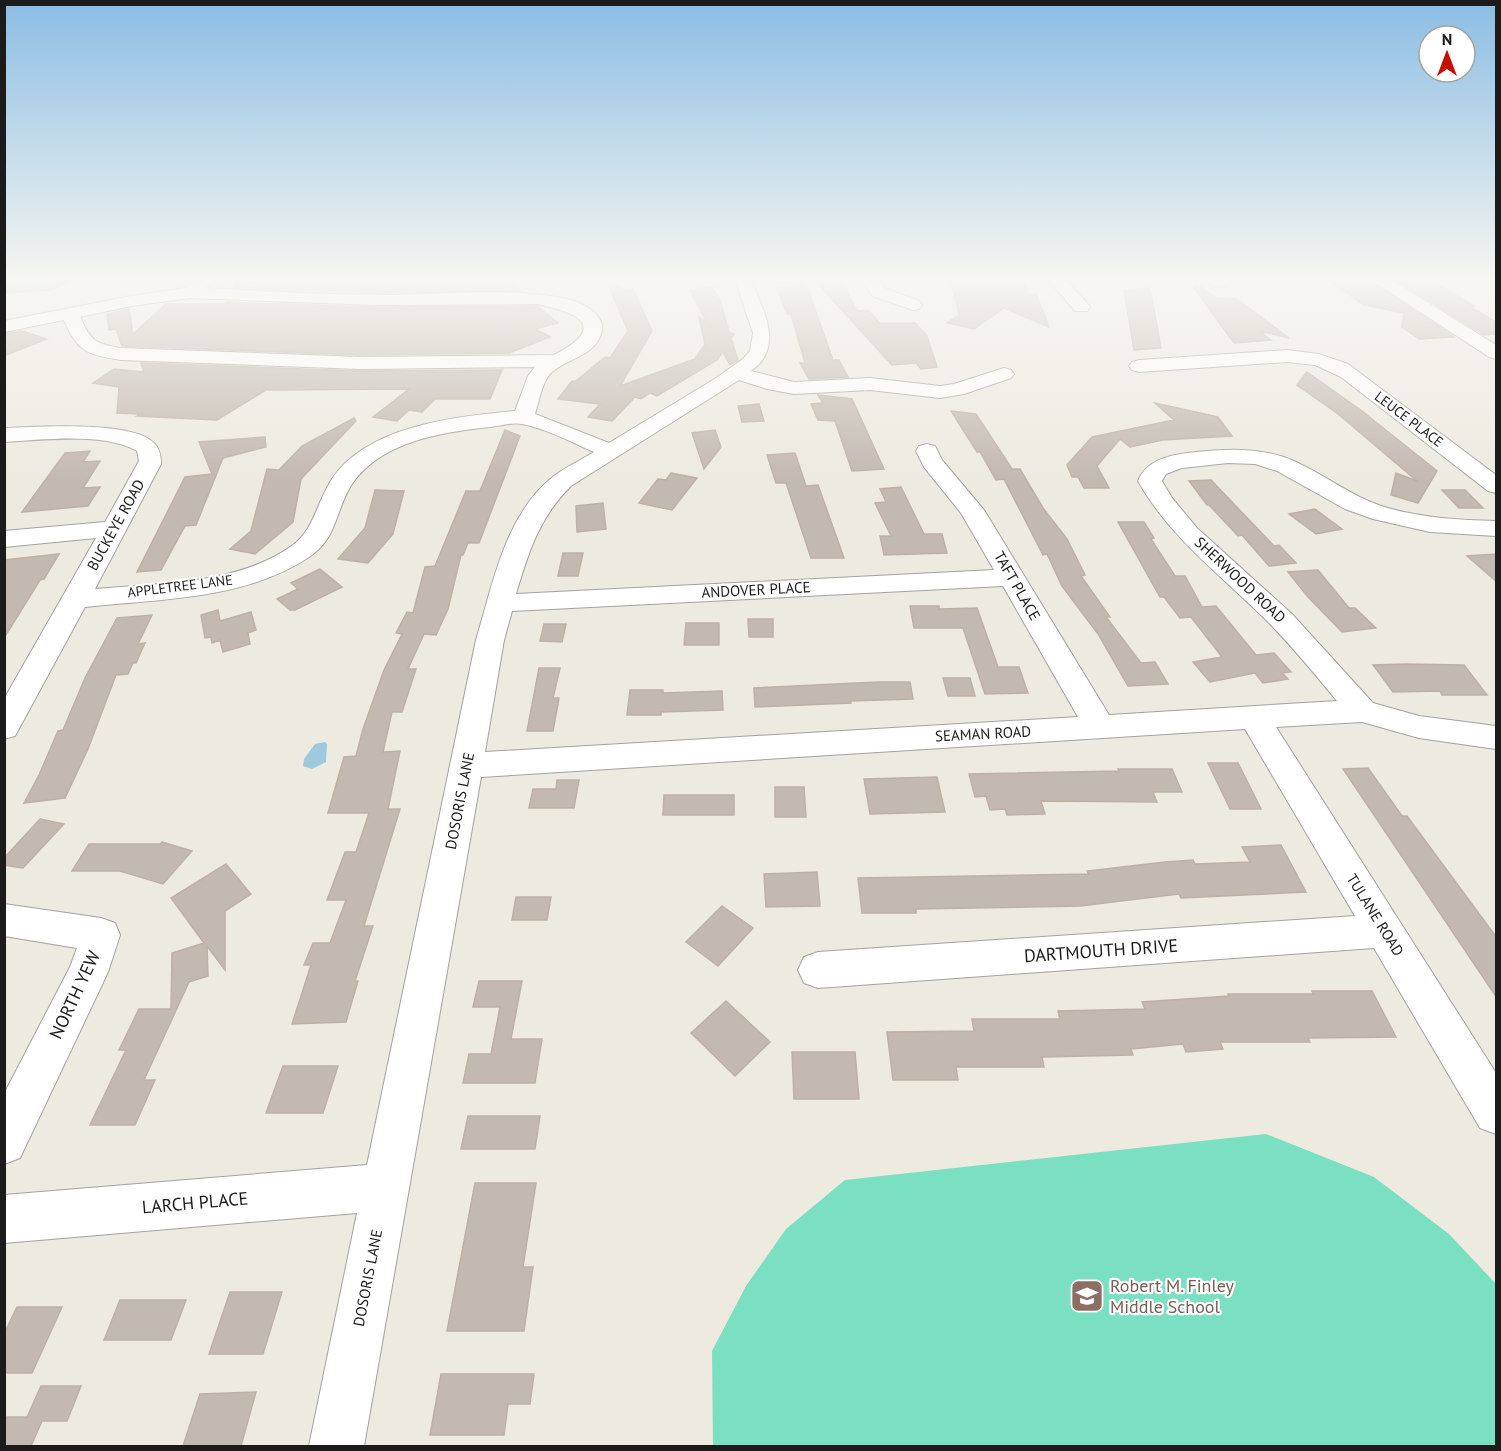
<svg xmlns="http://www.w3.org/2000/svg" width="1501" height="1451" viewBox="0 0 1501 1451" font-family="'PT Sans',sans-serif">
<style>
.forest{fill:#a0cf93}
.pitch{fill:#7ae0c1}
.water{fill:#9ecadd}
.building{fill:#c2b9b0;stroke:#bfb1a2;stroke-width:1.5}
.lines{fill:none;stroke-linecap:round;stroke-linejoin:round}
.minor-casing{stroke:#a2a2a2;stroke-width:2}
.minor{fill:#fff;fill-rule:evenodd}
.labels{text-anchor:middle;stroke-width:4.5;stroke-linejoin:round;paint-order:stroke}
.far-street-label{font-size:14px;fill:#1b1b1b;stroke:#fff}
.street-label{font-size:15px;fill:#1b1b1b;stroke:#fff}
.near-street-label{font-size:18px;fill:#1b1b1b;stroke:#fff}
.near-education-label{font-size:18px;fill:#785e54;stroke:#fff;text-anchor:start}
</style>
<rect width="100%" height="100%" fill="#edeae0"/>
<path class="forest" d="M5 277H82L51 291 5 294Z"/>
<path class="pitch" d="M1266 1134 1374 1177 1449 1234 1496 1284V1446H713L712 1351 746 1286 786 1229 845 1180Z"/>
<path class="water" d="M325 742 327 744 326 762 312 769 303 766 304 759 315 744Z"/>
<path class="building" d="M238 277 507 280 520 291 370 293 233 287Z
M950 277H1022L1028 294H1036L1049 327 1004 308 974 329 947 323 959 315Z
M1324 277H1365L1454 337 1419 339 1402 327 1404 313 1364 305Z
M1391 277H1426L1474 306H1469L1497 323V334L1484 335Z
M841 279 857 311 868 310 880 323H915L927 336 937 367 921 369 916 363 892 365 815 281Z
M606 280 627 291 633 289 652 331 620 386 695 359 705 344 699 317 706 321 690 290 712 287 720 300 729 332 734 334 731 338 738 360 730 365 723 352 717 360 657 396 650 393 641 399 635 397 612 421 588 417 600 404 558 399 572 381H576L605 357 610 358 628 331Z
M805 281 833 360H839L848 377 809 379 800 363H805L791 314H787L775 283Z
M1197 284 1216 298 1237 299 1289 338 1259 331 1271 340 1234 343 1193 287Z
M1150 288 1161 348 1134 350 1124 290Z
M226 302 377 307 537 306 558 323 535 329 550 337 509 353 360 355 122 346 116 329 109 330 107 314 129 309 133 334 166 304H225Z
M22 331 47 339 4 356V334Z
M141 363 360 371 502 370 490 399H435L422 412 409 410 397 421 373 417 409 389 266 390 217 420 137 416 140 414 117 413 119 387 93 383 114 369 144 372Z
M1307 372 1362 411 1437 471 1418 503 1391 495 1396 473 1417 481 1338 414 1297 385Z
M818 395 852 399 884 469 852 471 835 421 818 420 811 404 823 403Z
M1155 403 1218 417 1232 436 1163 440 1130 447 1120 439 1097 466 1109 488H1084L1078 477H1072L1067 465 1092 437 1174 420Z
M759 404 764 421 742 422 738 406Z
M951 411 976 414 1012 469H1020L1043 508 1067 539 1085 575 1081 576 1110 617H1106L1141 663 1155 662 1168 684 1128 686 1098 634 1062 586 1047 554 1043 555 1004 479 996 480 980 452H977Z
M354 418 356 421 301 479 293 522 255 554 230 549 251 531 267 469 279 470 302 446Z
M505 430 520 436 479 543H468L463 555H461L448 609 436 635 424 634 408 669H416L402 712H392L383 752 400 751 388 809H400L364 926H373L355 981H358L346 1022 292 1024 311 965H304L313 943H330L346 900H327L345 852H356L369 813H328L344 757 356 756 363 729 384 670 402 634 396 633 407 612 413 613 425 567 435 566 466 491H480Z
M715 430 721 447 704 469 692 433Z
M265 437 266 447 223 458 196 525 185 526 161 570 137 572 185 477 212 474 199 442Z
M90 451 83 462 100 461 83 488 100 487 88 506 22 512 65 453Z
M795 453 806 486 818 485 844 558H811L786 483H776L767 455Z
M671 473 697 478 672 510 639 503 658 479 666 480Z
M1211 480 1274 546 1279 545 1296 563 1269 566 1242 535 1238 536 1209 505H1207L1189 481Z
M901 487 924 534H942L947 553 884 555 880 536H891L875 503 886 502 880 489Z
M375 490 404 491 393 534 368 563 338 559 365 528Z
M1442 490H1465L1483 508H1459Z
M603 503 606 529 577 532 576 506Z
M1315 509 1342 529 1316 534 1289 514Z
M1118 522H1144L1154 538 1151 539 1175 576H1185L1202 607 1216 606 1256 655 1274 653 1291 672 1282 673 1288 679 1263 683 1255 673 1210 682 1193 662 1222 657 1191 617 1180 618 1164 597H1160Z
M563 553H583L578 576H558Z
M59 554 44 579 40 580 4 638V560Z
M1497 554V582L1467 556Z
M320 569 342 587 295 610H290L277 599 298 589 291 583Z
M1318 570 1349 608H1355L1376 628 1342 632 1308 597 1288 572Z
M910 606H939V609L977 608 998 667H1019L1028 693 985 694 963 628H914Z
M218 610 220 621 251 612 256 630 248 633 250 644 223 652 220 640 212 643 211 637 205 638 201 615Z
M152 615 138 644 145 643 136 663H133L128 674 116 675 88 749 65 798 24 803 39 775 58 731 63 730 85 678 117 618Z
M748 619H773V637H749Z
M686 623H719V645H684Z
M544 624H566L562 642 540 641Z
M1405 664 1464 665 1487 695H1442L1440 691 1393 692 1373 665Z
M539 668H560L553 698H559L553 731H527Z
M943 678H970L975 696H948Z
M878 682H910L913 699 850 701 851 703 755 707 754 688Z
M630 690H663V693L722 691 723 710 661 712V715H627Z
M1208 763H1238L1261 809H1230Z
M1368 768 1402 816H1407L1497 938V998L1343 769Z
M1118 769H1172L1182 792H1153L1157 802 1041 801 1045 814 1007 815 1005 809 990 810 986 796 975 797 969 774 1119 771Z
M937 777 945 812 870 814 864 779Z
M557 780H579L574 808H529L533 789H556Z
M775 787H804L806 817H775Z
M664 795H734V815H663Z
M40 819 64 824 23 868 4 865V858Z
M162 842 192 851 163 884 120 871H72L89 844H160Z
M1281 845 1306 892 1181 898 1179 894 1080 906 916 909V913H862L858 878 1089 874 1087 871 1165 862 1193 860 1195 864 1250 862 1242 847Z
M226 864 251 894 225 911V970L207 946 208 976 189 982 144 1080H155L135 1125H90L126 1050H119L139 1009H171L172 953 204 943 171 898Z
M817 872 820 906 766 907 764 874Z
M516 897H551L547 920H512Z
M722 906 753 928 718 966 686 942Z
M479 981H522L511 1039H542L535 1083H463L469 1054H491L500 1007H473Z
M1312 991H1372L1396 1037 1308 1038 1310 1042H1220L1223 1049 1186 1052 1183 1044 1131 1049 1133 1055 1042 1057 1044 1067H956L958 1080H893L887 1032 974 1031 972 1019H1060L1058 1011 1145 1009 1142 1002 1229 996 1228 994H1314Z
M726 1001 770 1042 735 1076 691 1033Z
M792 1052H855L859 1099H794Z
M283 1066H338L323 1113H266Z
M468 1116H540L535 1149H461Z
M475 1183H536L523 1267H533L524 1331H447Z
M230 1292H282L263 1354H209Z
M120 1300H186L171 1340H104Z
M17 1307H62L32 1373H4V1334Z
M441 1374H534L530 1404H508L504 1435H430Z
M41 1386H81L67 1421H42L31 1446H4V1417H27Z
M256 1392 241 1446H183L200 1394Z"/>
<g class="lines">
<g class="minor-casing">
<path id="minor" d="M199 277H212L214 280 206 288C268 291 331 295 393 295 447 294 519 287 571 300 582 303 604 314 602 329 599 355 568 358 552 372 542 381 539 402 535 414L609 443 713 380 743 359 750 351 753 333 734 277H750C762 309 786 346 751 371L794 382 870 378 940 386 954 384 1004 368 1011 370 1014 374 1011 378 964 394 940 398 870 390 794 394 767 389 739 380 571 486C540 516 528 553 516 594L994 570 961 513 924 467 916 451 919 446 927 444 935 446 942 460 984 510 1109 715 1337 701C1313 672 1289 642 1261 615 1217 572 1169 536 1138 481 1146 461 1166 456 1187 453 1223 449 1260 446 1294 461 1327 476 1353 498 1388 508 1423 518 1460 520 1496 521V536L1430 532 1373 519 1345 509 1277 471 1255 464 1228 463 1182 468 1166 474 1162 481 1172 498 1197 528 1292 614 1373 703 1419 716 1496 726V749L1419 738 1362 722 1276 727 1496 1073V1134L1480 1128 1374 948 818 988 804 983 798 970 804 957 818 952 1355 916 1245 729 481 777 364 1446H309L357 1213 4 1243V1195L367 1165 476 640C493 584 505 514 554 476 566 467 581 460 594 452 571 442 547 429 522 424 512 422 501 426 490 427 443 432 381 441 352 484 335 510 338 538 309 557 245 600 159 599 85 607L15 736 4 739V699L96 538 4 547V531L105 522 139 461 137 451C103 432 42 440 4 442V428C36 427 132 420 154 443 160 449 161 456 161 464L95 589C160 583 238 585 293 545 315 528 317 501 332 479 367 426 456 416 515 411L528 376 535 367 360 369 121 360C89 355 77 352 64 320L4 332V321L131 296 185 288ZM190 298 377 305 537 304C580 313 608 327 554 355L360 357 121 348C95 344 91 341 80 317L131 306ZM1003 586 1078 717 485 752 504 640 512 611Z
M861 277H877L884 288 919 301 922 305 919 309 913 310 872 296Z
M1046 277H1063L1087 303 1090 307 1087 311H1075Z
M1205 277H1223L1227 282 1225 286C1216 288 1210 285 1205 277Z
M1367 277H1387L1496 345V359L1489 357Z
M1287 350 1319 354 1348 364 1496 475V493L1488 491 1341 377 1315 365 1287 362 1139 372 1132 370 1129 366 1132 362 1139 360Z
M4 904 101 918 115 923 120 935 108 972 20 1158 4 1164V1094L70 967 77 948 4 936Z"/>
</g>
<use href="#minor" class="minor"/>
</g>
<linearGradient id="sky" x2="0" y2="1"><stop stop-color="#8abde4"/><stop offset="0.58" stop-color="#f7f6f1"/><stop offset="1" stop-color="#f7f6f1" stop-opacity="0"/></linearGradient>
<rect width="1501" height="480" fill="url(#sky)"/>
<defs>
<g id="school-square" transform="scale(1.725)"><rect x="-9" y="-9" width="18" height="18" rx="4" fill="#8d6e63" stroke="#fff"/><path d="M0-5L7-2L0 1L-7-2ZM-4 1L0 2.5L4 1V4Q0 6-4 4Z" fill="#fff"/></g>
</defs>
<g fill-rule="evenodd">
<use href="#school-square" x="1087" y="1296"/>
</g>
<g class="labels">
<g class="far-street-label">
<text transform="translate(1409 419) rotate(37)" y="5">LEUCE PLACE</text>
<text transform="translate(180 586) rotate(-7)" y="5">APPLETREE LANE</text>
</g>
<g class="street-label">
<text transform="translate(116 525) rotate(-61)" y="5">BUCKEYE ROAD</text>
<text transform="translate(1240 580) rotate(43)" y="5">SHERWOOD ROAD</text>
<text transform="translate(1017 586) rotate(60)" y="5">TAFT PLACE</text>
<text transform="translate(756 590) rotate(-3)" y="5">ANDOVER PLACE</text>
<text transform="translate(983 734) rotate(-3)" y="5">SEAMAN ROAD</text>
<text transform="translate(460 801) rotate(-79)" y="5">DOSORIS LANE</text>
<text transform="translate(1375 915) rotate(58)" y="5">TULANE ROAD</text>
<text transform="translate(368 1278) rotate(-79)" y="5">DOSORIS LANE</text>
</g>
<g class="near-street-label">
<text transform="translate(1101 951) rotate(-4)" y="6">DARTMOUTH DRIVE</text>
<text transform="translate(75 995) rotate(-65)" y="6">NORTH YEW</text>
<text transform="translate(195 1203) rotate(-5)" y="6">LARCH PLACE</text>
</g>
<g class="near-education-label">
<text x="1110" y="1292">Robert M. Finley<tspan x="1110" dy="21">Middle School</tspan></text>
</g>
</g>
<rect width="1501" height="1451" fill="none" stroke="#1b1b1b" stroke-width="12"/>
<g transform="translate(1447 54)"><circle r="28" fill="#ffffff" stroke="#a4a4a4" stroke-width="1.5"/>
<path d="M0-4.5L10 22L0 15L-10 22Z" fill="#c70f00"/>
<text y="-9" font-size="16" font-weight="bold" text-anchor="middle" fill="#1b1b1b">N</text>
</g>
</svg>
